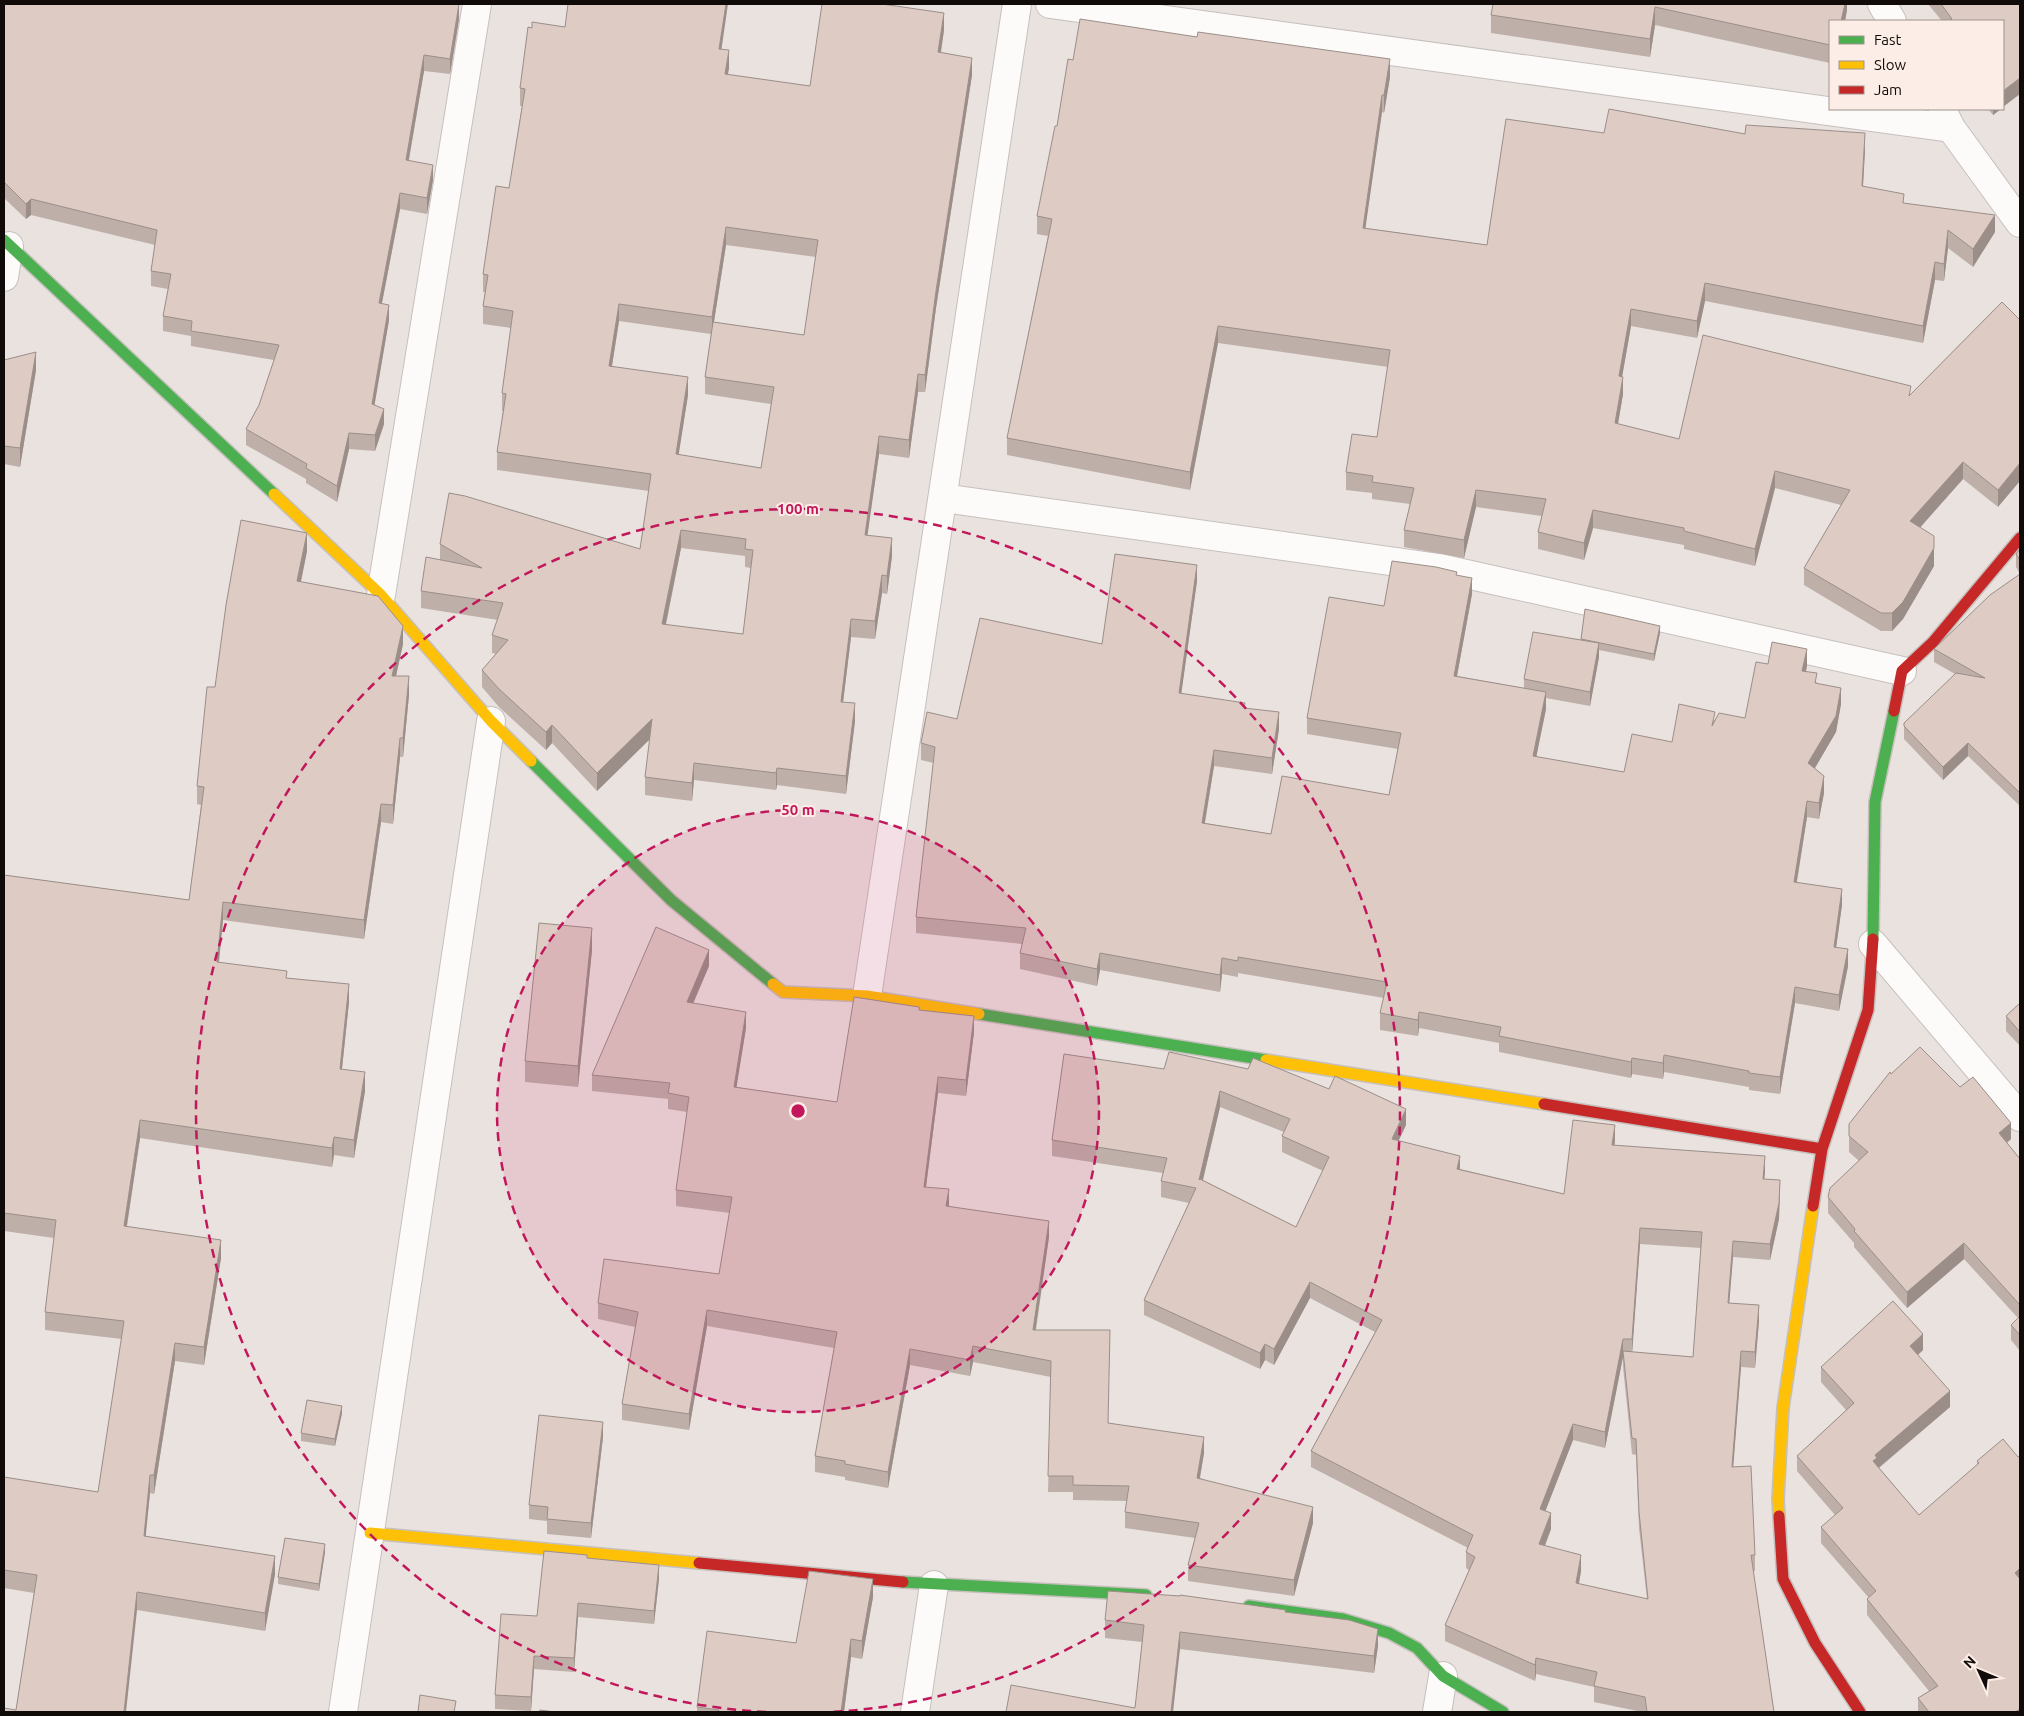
<svg xmlns="http://www.w3.org/2000/svg" width="2024" height="1716" viewBox="0 0 2024 1716" font-family="Ubuntu,sans-serif">
<style>
.lines{fill:none;stroke-linecap:round;stroke-linejoin:round}
.street-casing{stroke:#c6c0bd;stroke-width:30}
.fast-casing{stroke:#c6c0bd;stroke-width:14}
.slow-casing{stroke:#c6c0bd;stroke-width:14}
.jam-casing{stroke:#c6c0bd;stroke-width:14}
.street{stroke:#fcfbfa;stroke-width:28}
.fast{stroke:#4caf50;stroke-width:11}
.slow{stroke:#ffc107;stroke-width:11}
.jam{stroke:#c62828;stroke-width:11}
.wall{fill:#beafa9;fill-rule:evenodd}
.shaded-wall{fill:#9b8e89}
.building{fill:#ddcbc4;stroke:#9b8e89;fill-rule:evenodd}
.ring{fill:none;stroke:#c2185b;stroke-width:2.5;stroke-dasharray:9 6}
.centre{fill:#c2185b;stroke:#fceee7;stroke-width:2.5}
.ring-label{font-size:15px;text-anchor:middle;font-weight:bold;fill:#c2185b;stroke:#fceee7;stroke-width:4;stroke-linejoin:round;paint-order:stroke}
</style>
<rect width="100%" height="100%" fill="#eae2df"/>
<g class="lines">
<g class="street-casing">
<path id="street" d="M1050 4 1951 128
M1882 4 1892 21
M1943 112 1951 128 2020 223
M4 277 9 246
M943 498 1439 568 1902 671
M381 595 477 4
M1873 944 2020 1117
M867 996 1017 4
M343 1712 491 721
M915 1712 934 1585
M1437 1712 1443 1676"/>
</g>
<g class="fast-casing">
<path id="fast" d="M4 240 274 494
M531 761 671 900 773 984
M1873 939 1875 802 1894 711
M979 1014 1266 1060
M903 1582 1146 1595
M1249 1606 1343 1619 1389 1633 1417 1648 1443 1676 1503 1712"/>
</g>
<g class="slow-casing">
<path id="slow" d="M274 494 381 595 491 721 531 761
M773 984 783 992 867 996 979 1014
M1266 1060 1544 1104
M1779 1516 1778 1499 1783 1408 1813 1206
M370 1533 699 1563"/>
</g>
<g class="jam-casing">
<path id="jam" d="M1894 711 1902 671 1933 642 2020 538
M1544 1104 1822 1149
M1813 1206 1822 1149 1868 1010 1873 939
M1779 1516 1783 1579 1815 1643 1860 1712
M699 1563 903 1582"/>
</g>
<use href="#street" class="street"/>
<use href="#fast" class="fast"/>
<use href="#slow" class="slow"/>
<use href="#jam" class="jam"/>
</g>
<path class="wall" d="M4 4 459 19 450 74 424 71 409 160 433 180 427 214 400 209 382 303 389 320 374 405 384 424 375 451 349 449 337 502 306 483V479L246 445V429L259 405 274 360 191 346V336L163 331V316L168 289 151 286V271L155 245 31 215 26 219 4 198Z
M1493 4H1847V10L1845 21H1830V63L1655 25 1650 57 1491 33V15Z
M1928 4H2020L2003 21H1942Z
M944 30 941 53 972 75 936 308 925 392H918L909 458 879 454 867 535 892 556 887 594 882 593 875 639 851 637 843 702 855 721 846 794 777 785 776 790 694 780 692 801 645 795V777L650 739 597 791 552 743 546 750 499 707 482 687V670L496 654 492 653V635L498 620 421 608V591L440 560V544L640 549 649 491 497 470V452L503 411H502V393L511 328 483 324V306L485 292H483V274L509 188 522 106H520V88L721 49 729 68 727 75 810 86ZM726 245 816 257 804 335 714 322ZM619 321 711 334 705 377V394L771 404 761 468 678 455 688 395 612 366ZM681 548 745 556V567L751 568 743 634 666 625Z
M1073 60 1390 77 1384 113 1382 112 1365 228 1487 245 1604 133 1745 134 1865 150 1863 186 1904 203 1995 232 1973 267 1948 248 1944 281 1935 280 1923 343 1705 301 1697 338 1631 326 1622 377 1623 394 1618 424 1679 439 1911 394 2002 302 1998 507 1963 479 1920 527 1934 566 1903 619 1892 631H1881L1804 585V568L1841 505 1775 488 1755 566 1684 549V545L1593 528 1584 560 1538 549V532L1542 516 1476 507 1464 558 1404 547V530L1410 504 1372 499V493L1346 490V472L1377 437 1388 367 1218 343 1190 490 1007 455V438L1048 236 1037 234V216Z
M1988 109H2001L1993 115Z
M4 360 36 370 20 467 4 464Z
M2020 549V574L2016 567V554Z
M307 551 301 582 403 644 396 676 409 695 403 757H400L393 824 381 822 364 939 223 920 219 962 287 978 349 1002 342 1069 365 1091 354 1158 334 1155 332 1167 140 1138 127 1226 221 1258 204 1365 175 1361 154 1494 150 1493 145 1536 275 1574 265 1631 137 1610 16 1710 34 1593 4 1588V1477L98 1492 122 1339 45 1330V1312L54 1238 4 1231V875L189 900 201 805 197 804V786L215 687Z
M2020 574V806L1968 756 1943 780 1904 739V726L1955 674 1934 662V649Z
M1457 575 1472 594 1457 676 1524 688V679L1581 640 1585 609 1660 633 1654 661 1599 650V657L1590 706 1546 698V709L1536 757 1624 772 1672 742 1715 720 1745 718 1768 664 1807 666 1806 671 1817 683 1841 704 1836 732 1814 769 1824 793 1819 819 1807 817 1797 882 1842 905 1836 947 1848 966 1839 1011 1795 1003 1780 1094 1749 1090V1087L1664 1072 1663 1079 1632 1074 1631 1078 1499 1052V1043L1419 1028 1418 1036 1380 1030V1013L1384 998 1238 973V977L1222 974 1220 992 1100 970 1097 986 1020 969V953L1022 944 916 933V917L934 763 921 760V743L957 719 1102 644 1197 581 1181 694 1245 708 1279 729 1272 774 1214 766 1205 823 1271 834 1389 795 1398 749 1307 734V718L1384 606Z
M592 950 578 1087 525 1082V1061Z
M709 966 693 1003 746 1028 736 1087 837 1102 919 1010 974 1032 966 1096 938 1093 926 1187 948 1206 1049 1237 1036 1330 1109 1423 1204 1453 1200 1478 1313 1523 1294 1596 1188 1581V1565L1195 1538 1125 1528V1512L1127 1501 1073 1500V1492H1048L1051 1377 973 1362 970 1376 910 1365 888 1488 845 1480V1477L815 1472V1456L834 1348 707 1326 689 1430 622 1420V1404L635 1327 598 1319V1303L719 1274 730 1213 676 1206V1190L687 1112 668 1109V1099L592 1091V1075Z
M2020 1003V1046L2006 1031V1016Z
M1064 1054 1406 1125 1398 1141 1460 1169 1564 1194 1615 1141 1614 1145 1765 1172 1764 1179 1780 1196 1779 1219 1770 1260 1733 1257 1729 1303 1759 1321 1755 1368 1741 1367 1733 1467 1755 1555V1571H1753L1774 1712H1642L1594 1702V1687L1536 1674 1535 1681 1445 1641V1625L1469 1570 1466 1568V1552L1468 1548 1311 1467V1451L1375 1332 1310 1298 1274 1365 1265 1360 1260 1369 1144 1315V1300L1189 1203 1161 1197V1181L1163 1173 1052 1156V1140ZM1220 1107 1284 1132 1282 1136V1152L1323 1171 1296 1227 1203 1180ZM1640 1244 1701 1248 1693 1357 1632 1352ZM1623 1357V1367L1632 1454 1636 1455 1639 1528 1647 1599 1579 1584 1581 1571 1545 1546 1551 1529 1545 1511 1573 1440 1605 1448Z
M1849 1124 2011 1139 2007 1143 2020 1159V1351L2011 1340V1325L2018 1318 1964 1259 1907 1308 1854 1247V1243L1828 1213V1197L1859 1161 1849 1152Z
M1923 1350 1918 1355 1950 1407 1879 1468 1919 1515 1977 1465V1461L2018 1457 2020 1712H1918V1698L1929 1691 1867 1615V1599L1869 1598 1821 1543V1527L1835 1515 1797 1471V1456L1846 1410 1821 1382V1367Z
M342 1413 335 1446 301 1441V1433Z
M603 1437 591 1538 547 1534V1521L529 1519V1505Z
M325 1552 319 1591 278 1584V1577Z
M587 1558 659 1579 654 1624 578 1617 574 1672 534 1669 531 1711 495 1709V1695L537 1616Z
M873 1597 862 1659 851 1657 844 1712H697V1707L796 1643Z
M1286 1612 1378 1646 1374 1673 1180 1649 1135 1708 1142 1642 1105 1638V1620Z"/>
<path class="shaded-wall" d="M459 4V19L450 74V59Z
M726 4H728L719 66V49Z
M1845 4H1847V10L1845 21H1841Z
M1655 7V25L1650 57V39Z
M944 13V30L938 70V52Z
M729 50V68L725 92V74Z
M424 55V71L406 175V160Z
M972 58V75L936 308 925 392V375L936 291Z
M1390 59V77L1384 113V95Z
M2020 78V94L2003 107V91Z
M1382 95V112L1363 245V228Z
M1993 109H2001L1993 115Z
M1865 133V150L1862 204V186Z
M433 165V180L427 214V198Z
M400 193V209L379 318V303Z
M31 199V215L26 219V204Z
M1995 215V232L1973 267V249Z
M726 227V245L712 334V317Z
M1948 230V248L1944 281V264Z
M1935 262V280L1923 343V326Z
M1705 283V301L1697 338V321Z
M619 304V321L609 384V366Z
M389 305V320L372 420V404Z
M1631 309V326L1619 394V376Z
M1218 326V343L1190 490V472Z
M36 352V370L20 467V448Z
M918 374V392L909 458V440Z
M688 377V395L676 472V454Z
M1623 377V394L1615 441V423Z
M384 409V424L375 451V435Z
M349 433V449L337 502V486Z
M879 436V454L865 553V535Z
M1963 462V479L1910 539V521Z
M2020 463V481L1998 507V490Z
M1775 471V488L1755 566V549Z
M1476 490V507L1464 558V540Z
M1593 510V528L1584 560V543Z
M681 530V548L662 642V624Z
M307 533V551L297 600V581Z
M892 538V556L887 594V576Z
M1934 548V566L1903 619 1892 631V613Z
M1197 565V581L1179 710V693Z
M882 575V593L875 639V621Z
M1472 578V594L1454 692V676Z
M851 619V637L841 719V702Z
M403 626V644L392 694V676Z
M1660 626V633L1654 661V654Z
M1599 643V657L1590 706V692Z
M1807 649V666L1802 687V671Z
M409 676V695L403 757V738Z
M1841 688V704L1836 732 1808 780V763Z
M1546 692V709L1533 773V756Z
M855 703V721L846 794V776Z
M1279 712V729L1272 774V758Z
M652 719V737L597 791V773Z
M552 725V743L546 750V732Z
M400 738V757L393 824V805Z
M1968 743V756L1943 780V767Z
M1214 750V766L1202 839V823Z
M694 763V780L692 801V783Z
M777 768V785L776 790V773Z
M1824 776V793L1819 819V803Z
M1807 801V817L1794 898V882Z
M381 804V822L364 939V920Z
M1842 889V905L1834 963V947Z
M223 902V920L217 980V962Z
M592 928V950L578 1087V1066Z
M1848 949V966L1839 1011V995Z
M709 950V966L687 1018V1002Z
M1100 953V970L1097 986V969Z
M1222 958V974L1220 992V975Z
M349 984V1002L340 1087V1069Z
M1795 987V1003L1780 1094V1077Z
M746 1012V1028L734 1103V1087Z
M1419 1012V1028L1418 1036V1020Z
M974 1016V1032L966 1096V1080Z
M1664 1055V1072L1663 1079V1063Z
M1632 1058V1074L1631 1078V1062Z
M365 1072V1091L354 1158V1140Z
M938 1077V1093L924 1202V1187Z
M1220 1091V1107L1199 1196V1180Z
M1406 1109V1125L1392 1155V1139Z
M140 1120V1138L124 1244V1226Z
M2011 1123V1139L1999 1149V1133Z
M1615 1125V1141L1612 1161V1145Z
M334 1137V1155L332 1167V1148Z
M1460 1156V1172L1457 1169Z
M1765 1156V1172L1763 1195V1179Z
M1780 1180 1779 1219 1770 1260V1244Z
M949 1189V1205L946 1222V1206Z
M1049 1221V1237L1033 1346V1330Z
M1640 1228V1244L1632 1355V1339Z
M221 1240V1258L204 1365V1347Z
M1733 1241V1257L1728 1319V1303Z
M1964 1243V1259L1907 1308V1292Z
M1310 1282V1298L1274 1365V1349Z
M1759 1305V1321L1755 1368V1352Z
M707 1310V1326L689 1430V1414Z
M1923 1334V1350L1910 1362V1346Z
M1623 1339V1355V1351V1357L1605 1448V1432Z
M175 1343V1361L154 1494V1475Z
M1265 1344V1360L1260 1369V1353Z
M973 1346V1362L970 1376V1360Z
M910 1349V1365L888 1488V1472Z
M1741 1351V1367L1732 1483V1467Z
M1950 1391V1407L1877 1469 1873 1461 1875 1455Z
M342 1406V1413L335 1446V1439Z
M603 1422V1437L591 1538V1523Z
M1573 1424V1440L1540 1525V1509Z
M1204 1437V1453L1197 1494V1478Z
M150 1475V1493L144 1554V1536Z
M1313 1507V1523L1294 1596V1580Z
M1551 1513V1529L1539 1560V1544Z
M325 1544V1552L319 1591V1584Z
M1581 1555V1571L1576 1599V1583Z
M275 1556V1574L265 1631V1613Z
M659 1565V1579L654 1624V1611Z
M2020 1568V1584L2015 1573Z
M873 1579V1597L862 1659V1641Z
M137 1592V1610L126 1712H124Z
M578 1603V1617L574 1672V1658Z
M1378 1629V1646L1374 1673V1656Z
M1180 1632V1649L1173 1712H1171Z
M851 1639V1657L844 1712H841Z
M534 1656V1669L531 1711V1697Z
M1536 1658V1674L1535 1681V1665Z"/>
<path class="building" d="M4 4H459L450 59 424 55 406 160 433 165 427 198 400 193 379 303 389 305 372 404 384 409 375 435 349 433 337 486 306 468 307 464 246 429 259 405 279 345 191 331 192 321 163 316 171 274 151 271 157 230 31 199 26 204 4 182Z
M568 4H726L719 49 729 50 725 74 810 86 822 4H882L944 13 938 52 972 58 936 291 925 375 918 374 909 440 879 436 865 535 892 538 887 576 882 575 875 621 851 619 841 702 855 703 846 776 777 768 776 773 694 763 692 783 645 777 652 719 597 773 552 725 546 732 499 689 482 670 508 640 492 635 503 603 421 591 426 557 482 568 440 544 449 493 465 496 640 549 651 474 497 452 506 394 502 393 513 311 483 306 488 275 483 274 496 186 509 188 525 89 520 88 528 27 532 28V22L565 27ZM726 227 818 240 804 335 713 322 705 377 774 387 761 468 676 454 688 377 609 366 619 304 712 317ZM681 530 746 539 745 549 753 550 743 634 662 624Z
M1493 4H1845L1841 21H1830V45L1655 7 1650 39 1491 15Z
M1941 4H2020V78L2003 91V21H1949L1952 19Z
M1080 19 1197 37 1198 32 1390 59 1384 95H1382L1363 228 1487 245 1506 119 1604 133 1609 109 1745 134 1746 125 1865 133 1862 186 1904 194 1903 203 1995 215 1973 249 1948 230 1944 264 1935 262 1923 326 1705 283 1697 321 1631 309 1619 376 1623 377 1615 423 1679 439 1703 335 1911 386 1909 396 2002 302 2020 320V463L1998 490 1963 462 1910 521 1934 536V548L1903 602 1892 613H1881L1804 568 1850 490 1775 471 1755 549 1684 531V528L1593 510 1584 543 1538 532 1546 499 1476 490 1464 540 1404 530 1414 488 1372 482 1373 476 1346 472 1352 434 1377 437 1390 350 1218 326 1190 472 1007 438 1052 219 1037 216 1055 126H1057L1068 59 1073 60Z
M36 352 20 448 4 446V360Z
M241 520 307 533 297 581 378 596 403 626 392 676H409L403 738H400L393 805 381 804 364 920 223 902 217 962 287 971 286 978 349 984 340 1069 365 1072 354 1140 334 1137 332 1148 140 1120 124 1226 221 1240 204 1347 175 1343 154 1475H150L144 1536 275 1556 265 1613 137 1592 124 1712H4V1708L16 1710 37 1575 4 1570V1477L98 1492 124 1321 45 1312 56 1220 4 1213V875L189 900 204 787 197 786 207 687H215L226 605Z
M2020 549V560L2016 554Z
M1115 554 1197 565 1179 693 1245 703 1244 708 1279 712 1272 758 1214 750 1202 823 1271 834 1282 776 1389 795 1401 733 1307 718 1329 597 1384 606 1392 561 1436 567 1457 572 1456 575 1472 578 1454 676 1546 692 1533 756 1624 772 1632 734 1672 742 1679 704 1715 712 1712 726 1719 713 1745 718 1756 662 1768 664 1772 642 1807 649 1802 671 1817 673 1815 683 1841 688 1836 716 1808 763 1824 776 1819 803 1807 801 1794 882 1842 889 1834 947 1848 949 1839 995 1795 987 1780 1077 1749 1073V1071L1664 1055 1663 1063 1632 1058 1631 1062 1499 1036 1501 1027 1419 1012 1418 1020 1380 1013 1387 982 1238 957V961L1222 958 1220 975 1100 953 1097 969 1020 953 1026 928 916 917 935 747 921 743 927 712 957 719 980 618 1102 644Z
M2020 574V793L1968 743 1943 767 1904 726V723L1956 673 1985 678 1934 649 1990 595Z
M1585 609 1660 626 1654 654 1581 639Z
M1533 632 1599 643 1590 692 1524 679Z
M539 923 592 928 578 1066 525 1061Z
M656 927 709 950 687 1002 746 1012 734 1087 837 1102 854 997 919 1007V1010L974 1016 966 1080 938 1077 924 1187 949 1189 946 1206 1049 1221 1033 1330H1110L1108 1423 1204 1437 1197 1478 1313 1507 1294 1580 1188 1565 1199 1523 1125 1512 1129 1486 1073 1485V1476H1048L1051 1361 973 1346 970 1360 910 1349 888 1472 845 1464V1461L815 1456 837 1332 707 1310 689 1414 622 1404 638 1312 598 1303 604 1259 719 1274 732 1197 676 1190 689 1097 668 1093 670 1083 592 1075Z
M2020 1003V1032L2006 1016Z
M1920 1047 1960 1087 1973 1077 2011 1123 1999 1133 2020 1159V1305L1964 1243 1907 1292 1854 1231 1855 1229 1828 1197 1830 1188 1868 1152 1849 1136V1124L1890 1072 1891 1074Z
M1169 1052 1248 1069 1253 1058 1329 1089 1335 1076 1406 1109 1392 1139 1460 1156 1457 1169 1564 1194 1573 1120 1615 1125 1612 1145 1765 1156 1763 1179 1780 1180 1779 1203 1770 1244 1733 1241 1728 1303 1759 1305 1755 1352 1741 1351 1732 1467 1751 1466 1755 1555H1751L1774 1712H1647L1645 1697 1594 1686 1597 1672 1536 1658 1535 1665 1445 1625 1475 1557 1466 1552 1473 1535 1311 1451 1382 1320 1310 1282 1274 1349 1265 1344 1260 1353 1144 1300 1196 1188 1161 1181 1167 1158 1052 1140 1064 1054 1164 1069ZM1220 1091 1290 1119 1282 1136 1329 1157 1296 1227 1200 1179 1199 1180ZM1640 1228 1702 1232 1693 1357 1623 1351 1632 1438 1636 1439 1639 1512 1648 1599 1576 1583 1581 1555 1539 1544 1551 1513 1540 1509 1573 1424 1605 1432 1623 1339H1632Z
M1893 1301 1923 1334 1910 1346 1950 1391 1875 1455 1877 1458 1873 1461 1919 1515 1979 1463 1977 1461 2003 1439 2018 1457 2020 1456V1568L2015 1573 2020 1579V1709L2015 1712H1929L1918 1698 1938 1686 1867 1599 1876 1591 1821 1527 1843 1508 1797 1456 1854 1403 1821 1367Z
M2020 1316V1335L2011 1325Z
M307 1400 342 1406 335 1439 301 1433Z
M539 1415 603 1422 591 1523 547 1519 548 1507 529 1505Z
M285 1538 325 1544 319 1584 278 1577Z
M544 1551 587 1555V1558L659 1565 654 1611 578 1603 574 1658 534 1656 531 1697 495 1695 501 1614 537 1616Z
M809 1571 873 1579 862 1641 851 1639 841 1712H719V1710L697 1707 707 1631 796 1643Z
M1108 1591 1180 1596V1595L1286 1610 1285 1612 1349 1620 1378 1629 1374 1656 1180 1632 1171 1712H1006L1011 1685 1135 1708 1144 1625 1105 1620Z
M420 1695 456 1701 454 1712H418Z
M540 1710 555 1712H539Z"/>
<circle cx="798" cy="1111" r="301" fill="#c2185b" fill-opacity=".12"/>
<g class="ring">
<circle cx="798" cy="1111" r="301"/>
<path d="M766 1712A602 602 0 1 1 830 1712"/>
</g>
<circle cx="798" cy="1111" r="8" class="centre"/>
<g class="ring-label">
<text x="798" y="514">100 m</text>
<text x="798" y="815">50 m</text>
</g>
<rect width="2024" height="1716" fill="none" stroke="#100b09" stroke-width="10"/>
<rect x="1829" y="20" width="175" height="90" fill="#fceee7" stroke="#9e938e"/>
<rect x="1839" y="36" width="25" height="8" fill="#4caf50" stroke="#9e938e"/>
<text x="1874" y="45" font-size="15" fill="#100b09">Fast</text>
<rect x="1839" y="61" width="25" height="8" fill="#ffc107" stroke="#9e938e"/>
<text x="1874" y="70" font-size="15" fill="#100b09">Slow</text>
<rect x="1839" y="86" width="25" height="8" fill="#c62828" stroke="#9e938e"/>
<text x="1874" y="95" font-size="15" fill="#100b09">Jam</text>
<g transform="translate(1979 1671) rotate(314)" stroke="#fceee7" stroke-width="4" paint-order="stroke">
<path d="M0-4L9 19L0 12L-9 19Z" fill="#100b09"/>
<text y="-8" font-size="14" font-weight="bold" text-anchor="middle" fill="#100b09">N</text>
</g>
</svg>
